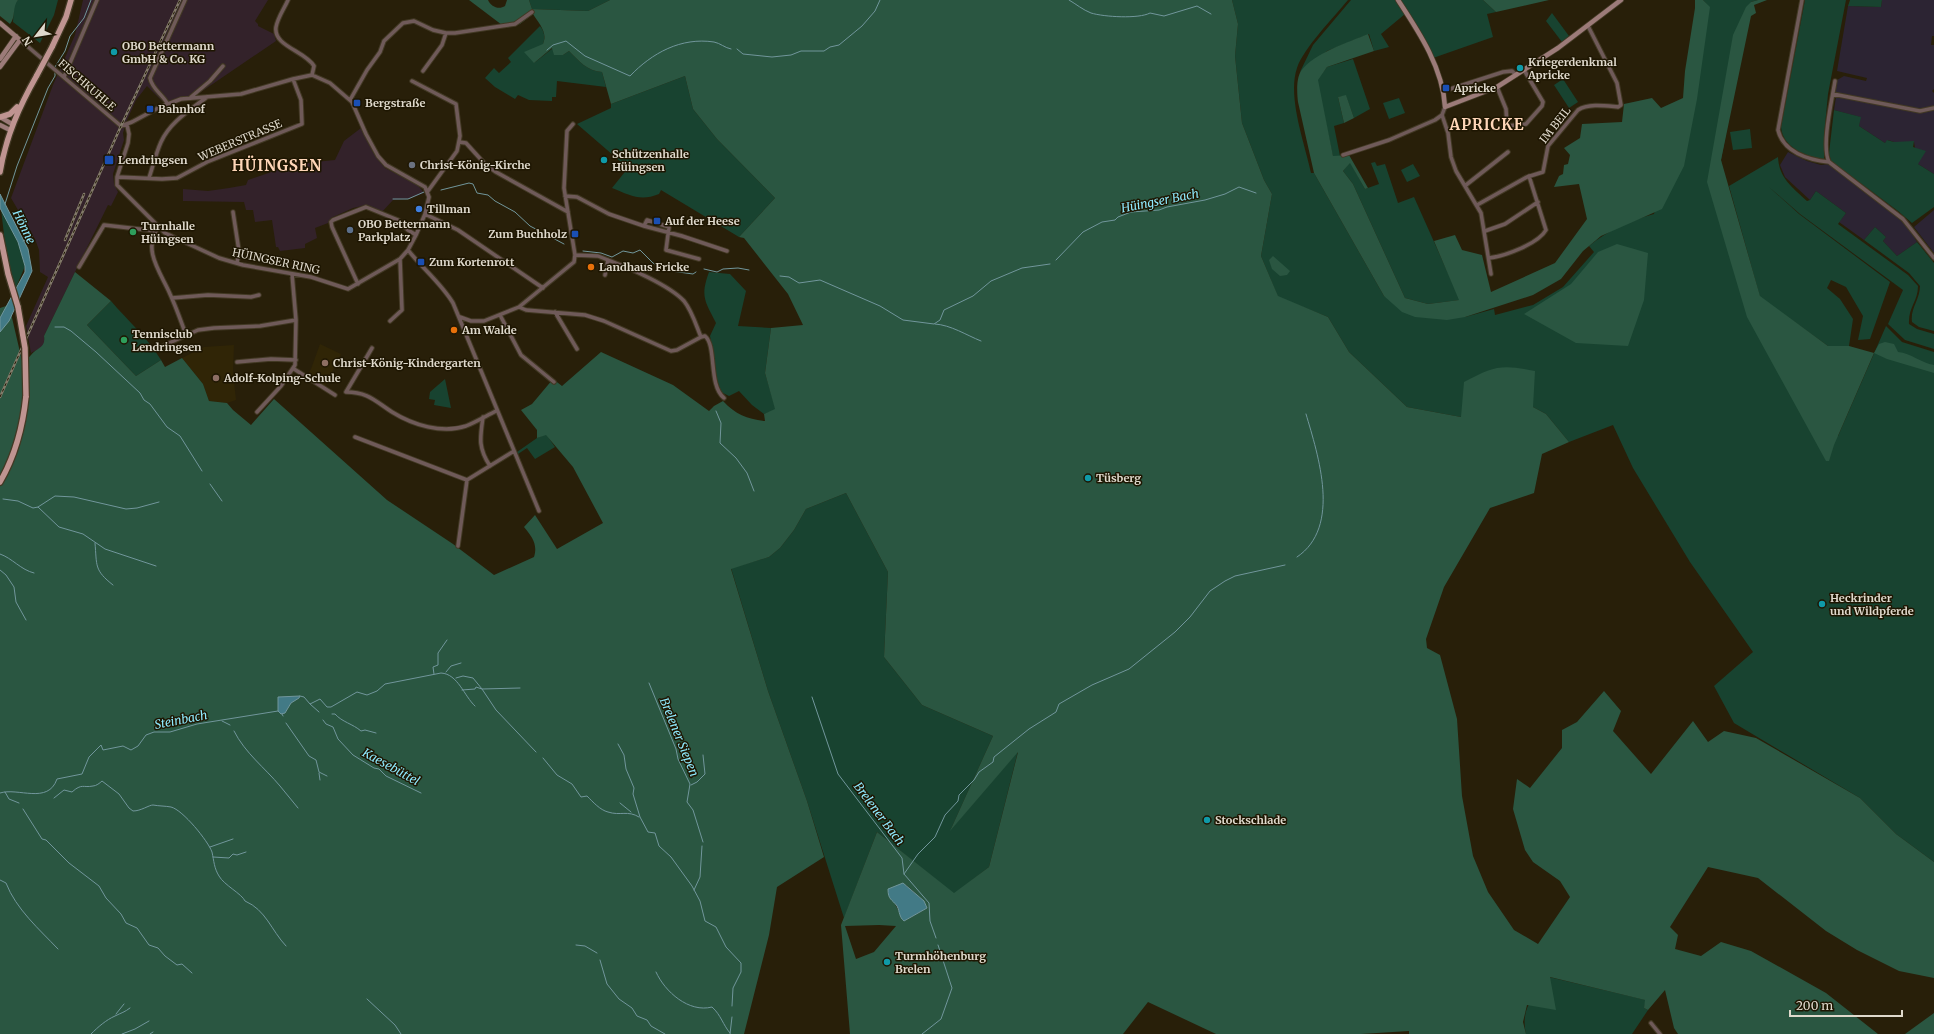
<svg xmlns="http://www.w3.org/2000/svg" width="1934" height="1034" viewBox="0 0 1934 1034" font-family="Merriweather,serif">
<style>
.commercial{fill:#2c2433}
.industrial{fill:#33222a}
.built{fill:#302506}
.green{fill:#184330}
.forest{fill:#2a5641;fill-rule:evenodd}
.water{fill:#427a86;stroke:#71969b}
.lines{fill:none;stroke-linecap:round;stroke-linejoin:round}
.stream{stroke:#71969b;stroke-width:1}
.street-casing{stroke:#423924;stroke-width:5.5}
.secondary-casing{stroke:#423924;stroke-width:6}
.primary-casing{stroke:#423924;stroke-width:8}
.street{stroke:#6f5a59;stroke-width:3.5}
.secondary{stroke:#9c7b79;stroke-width:4.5}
.primary{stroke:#bf9491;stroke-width:5.5}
.rail-casing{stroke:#837b6a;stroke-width:2.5}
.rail{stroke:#1e1602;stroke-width:1;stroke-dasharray:3;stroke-linecap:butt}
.primary-bridge-casing{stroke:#423924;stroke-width:8;stroke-linecap:butt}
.primary-bridge{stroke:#bf9491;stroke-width:5.5}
.culture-dot{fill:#0f9aa8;stroke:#1e1602;stroke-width:1.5}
.transit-dot{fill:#1a4fb4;stroke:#1e1602;stroke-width:1.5}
.worship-dot{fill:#6b7280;stroke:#1e1602;stroke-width:1.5}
.shop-dot{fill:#3f7fe0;stroke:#1e1602;stroke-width:1.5}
.service-dot{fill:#5c6f8a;stroke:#1e1602;stroke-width:1.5}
.leisure-dot{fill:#2e9e5b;stroke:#1e1602;stroke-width:1.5}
.food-dot{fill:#e8710a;stroke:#1e1602;stroke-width:1.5}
.education-dot{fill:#8d6e63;stroke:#1e1602;stroke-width:1.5}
.labels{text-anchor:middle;stroke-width:3;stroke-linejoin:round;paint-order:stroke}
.poi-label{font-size:11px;font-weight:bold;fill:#dfd9cc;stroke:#1e1602;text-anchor:start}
.street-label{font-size:11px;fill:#dfd9cc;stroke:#1e1602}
.water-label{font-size:12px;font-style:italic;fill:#8ee9fd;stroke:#1e1602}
.district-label{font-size:15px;font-weight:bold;letter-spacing:1px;fill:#fed6b8;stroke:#1e1602}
</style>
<rect width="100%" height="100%" fill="#281f09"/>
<path class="commercial" d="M1882 0H1934V36H1932L1931 45H1934V89L1932 91 1934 93V106L1931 108 1918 109 1835 93 1837 80 1844 76 1866 81 1867 78 1837 71 1848 6 1881 7Z
M1836 97 1922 112 1934 110V174L1918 164 1914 142H1894L1888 140 1885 143 1859 126 1860 117 1834 110Z
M1788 152 1807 161 1821 165 1829 164 1898 218 1908 227 1917 242 1897 256 1883 241 1886 237 1875 227 1864 240 1839 222 1846 213 1816 191 1810 200 1785 177 1780 165Z
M1934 210V253L1914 227Z"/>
<path class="industrial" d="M83 0H268L255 21 258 24V26L274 34 276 41 198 94 163 102 147 86 136 100 127 120 123 133 124 140 113 174 114 184 118 192 111 206 108 205 75 272 44 336 45 342 42 347 31 353 26 326 48 277 40 272 39 250 35 239 11 198 53 85 75 35Z
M361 128 373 152 385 168 417 184 424 193 409 199 393 200 381 213 367 205 353 208 331 218 328 223 315 228 317 238 305 244V248L280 251 278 247H276L272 220 255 222 253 210H246L244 202 183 201V189L208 191 229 188 246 185 248 180 286 167 285 164 293 160 295 164 335 160 344 141Z"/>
<path class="built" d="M320 344 341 354 325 386 307 375 311 369Z
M234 345 233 372 236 400 227 403 209 401 203 384 182 358 204 347Z"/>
<path class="green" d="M18 0H58L54 15 40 43 13 22 14 4Z
M529 0H610L588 11 532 9Z
M1232 0H1348C1334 17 1303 49 1297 68 1287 97 1305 144 1311 173H1314L1384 296 1465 317 1494 309 1495 315 1533 305 1563 287 1594 252 1589 246C1607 231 1631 220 1654 214L1709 7 1703 0H1758L1751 2 1721 160 1735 263 1838 436 1886 326 1902 342 1934 352V862L1896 834 1860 798 1734 723 1714 686 1753 652 1690 562 1633 468 1613 425 1569 442 1546 414 1533 407 1461 417 1407 407 1349 352 1328 317 1278 297 1261 256 1272 194 1264 180 1242 123 1235 56 1238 24Z
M1351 0H1396L1405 14 1381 34 1389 47 1374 51 1369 34 1327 51 1300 72 1313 45Z
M1399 0H1483L1496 12 1487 14 1493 37 1433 58Z
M1805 0H1846L1828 94 1824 136V159C1805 156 1783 148 1781 127Z
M1850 0H1882L1881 7 1848 6Z
M1552 13 1569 36 1562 42 1546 21Z
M540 26C550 38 540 51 534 63L553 48 563 55 569 51C579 61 587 71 602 72L606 87 557 81 556 97H552V101L529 100 518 95 515 99 495 87 485 78 494 68 499 73 511 62 508 58Z
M1353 59 1370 109 1354 118 1346 96 1338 97 1344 123 1334 126 1340 156 1333 157 1317 80 1327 67Z
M685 76 693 109 717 139 775 198 739 237 661 190 659 194C640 202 630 195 612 188L628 168 577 124 611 108V104Z
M1563 79 1578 102 1569 108 1554 85Z
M1399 98 1405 113 1389 119 1383 103Z
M1834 110 1861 117 1859 126 1885 143 1887 140 1894 142 1914 141 1913 147 1926 151 1918 164 1934 174V207L1912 223 1898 211 1831 161 1829 153Z
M1750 129 1752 148 1733 150 1730 132Z
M1778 157C1779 178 1792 187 1807 201L1810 200 1816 191 1846 213 1838 224 1908 275 1918 286C1918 302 1908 307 1909 324L1917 329 1934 334V349L1905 340 1888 324 1903 290 1800 214 1769 187 1799 214 1890 282 1870 339 1858 340 1863 316 1846 287 1831 280 1827 288 1840 299 1853 319 1849 346H1828L1760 297 1729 186Z
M1350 162 1365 189 1379 184 1371 163 1375 162 1377 166 1385 164 1398 203 1414 197 1460 300 1428 304 1405 298 1353 184 1343 171Z
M1413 164 1420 176 1407 182 1401 170Z
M1 209 18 242 25 266 15 290 6 252Z
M1875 227 1886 237 1883 241 1897 256 1917 242 1934 263V331L1919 327 1912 322C1910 309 1920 299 1920 286L1909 273 1864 240Z
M709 272 730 274 746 291 738 326 771 328 765 373 776 410 764 414 752 405 739 391 729 396 721 392 713 367V351L710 336 716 323C705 301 700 297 709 272Z
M111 301C128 321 148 338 161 360L136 376 87 325Z
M445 379 451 408 434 405 435 400 429 399 430 392Z
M546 434 555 447 535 459 527 448 518 454 517 452 537 438Z
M846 493 888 572 884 657 922 705 993 736 951 829 1018 751 989 867 954 894 877 832 844 918 807 801 768 691 731 568 769 557 780 548 794 530 806 509Z
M1549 977 1646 1000 1644 1008 1648 1010 1632 1034H1526C1520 1007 1534 997 1549 977Z"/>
<path class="forest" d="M0 0H18C12 7 16 17 10 24L0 16Z
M469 0H488C491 7 499 10 505 6L507 0H529L532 9 588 11 610 0H1232L1238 24 1235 56 1242 123 1264 180 1272 194 1261 256 1278 296 1328 317 1349 352 1407 407 1461 417 1464 382C1494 366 1501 364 1535 371L1533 407 1546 414 1569 442 1542 454 1534 493 1490 508 1444 587 1426 639 1427 648 1440 655 1457 719 1462 796 1473 856 1488 892 1514 930 1538 944 1570 897 1560 881 1533 862 1525 850 1513 809 1517 779 1530 788 1562 748V730L1577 722 1604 691 1621 711 1613 731 1651 774 1693 721 1708 742 1724 731 1756 738 1860 798 1896 834 1934 862V978L1899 971 1857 950 1826 931 1758 878 1708 867 1670 927 1678 935 1675 949 1701 956 1721 942 1751 951 1826 993 1878 1034H1678L1674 1028 1665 990 1648 1010 1644 1008 1645 1000 1550 977 1556 1010 1527 1005 1523 1022 1526 1034H1409V1031L1361 1034H1216L1148 1002 1123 1034H850L841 925 877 832 954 893 989 867 1018 752 950 831 993 736 922 705 884 657 888 572 846 493 806 509 794 530 780 548 769 557 731 569 768 691 807 801 824 857 777 887 769 935 744 1034H0V308L9 305 23 365C25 362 28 358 31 355 37 347 46 348 44 336L75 272 111 301 87 325 136 376 161 360 165 367 182 358 203 384 209 401 227 403 233 410 251 425 274 399 387 500 453 544 494 575 534 557C538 544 532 537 524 527L535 515 557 549 603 523 573 467 546 435 537 438V430L521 410 532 404 553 379 562 386 601 352 673 385 709 411 714 406 723 401C736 415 747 419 765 421L764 414 775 409 765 373 771 328 803 325 788 294 744 238 739 237 775 198 717 139 693 109 685 76 611 104 602 72C587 71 579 61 569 51L563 55H554L552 48 534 63 524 52 543 44C548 32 539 24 533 14L520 24 506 28ZM906 885 924 901 927 908 904 921 895 904ZM879 925 896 926 874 952 856 959 845 926Z
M1483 0H1549L1496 12Z
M1695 0H1703L1710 7 1697 99 1684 166 1662 209 1601 236 1583 251 1561 279 1533 295 1465 317 1447 320 1415 317 1402 312 1384 296 1314 173 1298 102C1297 93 1296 79 1301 71 1314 53 1349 42 1368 34L1374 51 1327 67 1318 80 1333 156 1349 155 1368 188 1365 189 1350 163 1343 171 1353 184 1405 298 1428 304 1459 300 1434 241 1455 235 1462 250 1482 255 1491 292 1555 263 1587 219 1579 184 1554 187 1559 176 1563 174 1564 165 1568 164 1570 155 1564 148 1580 138 1582 124 1622 122 1624 104 1652 98 1661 108 1683 98 1685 71 1695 8Z
M1758 0H1767L1754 5 1756 13 1751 16 1721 160 1760 296 1828 346H1849L1874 353 1879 344 1885 342 1894 344 1898 352C1911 353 1921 363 1934 365V373L1887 359 1874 353 1834 445 1829 461H1826L1747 317 1707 182 1733 35 1746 7 1751 2Z
M1346 95 1354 118 1344 123 1338 97Z
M1617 244 1648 253 1644 300 1628 346 1576 343 1524 314 1571 284 1598 252Z
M1273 256 1290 271 1287 275 1280 276 1272 269 1269 260Z
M1934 1013V1034H1905Z"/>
<path class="water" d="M0 194 28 249 32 271 9 321 0 332V318L25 272V266L18 242 0 208Z
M300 696 299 698 291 703 285 713 281 714 278 711V697Z
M903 883 924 901 927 908 904 921C899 917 900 912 897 906 892 899 888 900 888 889Z"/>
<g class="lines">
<path class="stream" d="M1069 0C1076 4 1083 10 1091 13 1104 17 1139 19 1150 13L1164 16 1197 6 1211 14
M737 49 743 54 772 57 791 55 801 51H824L830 47 839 45 862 26 875 11 880 0
M547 50 553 45 566 41 585 56 630 76C652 53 681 37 714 42 720 43 725 48 731 49
M55 67 65 51 70 36 84 18 91 0
M441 190 469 183 473 184 477 193 488 195 495 201 515 212 530 226 564 244
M393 199H408L424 192
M5 204 17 166 48 88 55 76V70
M23 241 32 237
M583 251 601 253 612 257 623 251 633 253 640 250 653 263 664 270 693 274 696 272
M1056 260 1083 232 1102 222 1115 220 1118 217 1131 212 1159 210 1167 207 1205 200 1225 194 1239 187 1256 193
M704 269 717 272 723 269 738 268 749 270
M780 276 789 277 799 283 820 280 880 306 903 320 934 324 940 320 944 310 973 296 991 281 1022 268 1050 264
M935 324C951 325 966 335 981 341
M55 327H64L71 331 96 352 140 393 144 400 150 404 167 427 180 436 202 471
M716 411 721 423 720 443 736 458 747 473 754 491
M210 484 222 501
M3 499 18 501 33 508 38 507 59 527 83 534 105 549 156 566
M38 507 55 496 74 497 126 509 137 508 159 502
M95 543C97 566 94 570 113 585
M0 554C12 558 21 570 34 573
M1297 557C1342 527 1318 455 1306 414
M0 570 6 575 14 587 16 602 26 620
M446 672 451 666 461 663
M434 674 433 667 438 665V653L447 640
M456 678 463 676 473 678 482 689 496 710 536 752
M649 683 676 749 678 759 690 784 687 802 693 810 703 842
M462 690 475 689 476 687 482 689 520 688
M300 696 304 697 310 704 320 699 327 707H331L357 692 367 695 377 691 385 684 441 673C458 674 464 696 475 706
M812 697 838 774 902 858 904 874 929 903 930 921 936 938
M310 704 319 712
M282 714 283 716
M332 714H335C342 722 353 724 361 731L365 730 376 733
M323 720 326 724 333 727 338 739 353 755 374 768 379 769 386 776 421 793
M222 721 230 725
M286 723 309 756 316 760 319 772 327 776
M234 731C245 753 265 768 280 786 286 793 292 801 298 808
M618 744 624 755 626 769 634 788 633 794 640 817 648 832 655 833 659 846 671 857 692 886 700 901 705 921 716 927 726 947 741 963V972L733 988 732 1006
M543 758 557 775 572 784 581 797 587 796C593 802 600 810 608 812 620 816 628 810 639 817
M319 773 320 780
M691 785 697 782 705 774 703 755
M5 792 9 799 19 803
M0 793C18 787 48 805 57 779L82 774 89 757 101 745 103 750 123 746 131 750 138 746 146 735 154 732H170L197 724 278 711
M54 798 64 790 72 792C82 783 83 788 93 786 96 786 100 783 102 781L119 794 129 808 133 811C141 811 149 805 153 805 158 806 166 806 171 807 183 810 208 841 212 852 214 861 214 868 219 876 224 885 242 894 245 901 266 910 271 930 286 946
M620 803 631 812
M23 809 42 839 46 840 69 863 99 886 106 898 121 914 126 923 137 928 149 945 158 948 165 956 177 965 182 964 192 973
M210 847 233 839
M213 857 229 858 233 854 237 855 246 852
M904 874 918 854 935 837 945 815 958 801 959 795 974 780 979 772 993 762 994 757 1029 729 1056 712 1059 704 1092 685 1129 669 1175 632 1190 617 1210 591 1225 581 1235 576 1285 565
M0 880 6 883C16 909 39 929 58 949
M694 890 700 877 702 846
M576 945 585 946 597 953
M600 960 607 984 619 999 632 1008 637 1016 647 1020 651 1026 665 1034
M656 972C665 992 689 1013 712 1007 721 1015 723 1025 730 1033
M367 999 395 1025 401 1034
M116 1014 124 1004
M91 1034C98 1027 106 1020 115 1016 121 1013 125 1012 130 1008
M122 1034 135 1029 149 1021
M150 1034 153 1032
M730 1034 732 1017
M922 1034 941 1019 952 988 938 945"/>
<g class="street-casing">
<path id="street" d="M288 0C284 9 278 17 276 27 273 46 305 51 314 66L312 75
M1802 0 1778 130C1783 152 1808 160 1829 162
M20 40 121 126 132 122 160 107 181 99 241 94 293 79 312 75 330 83 352 102 366 134 378 156 386 165 425 187 429 197 425 214 416 235 408 250 400 259 348 289 311 277 243 265 219 258 165 233 117 185V177L128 143 129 134 127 125
M423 71 442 45 446 33
M64 77 97 0
M412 81 456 104 460 136 457 151 428 191
M1835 81C1832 100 1821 146 1829 162L1903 219 1934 258
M1497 87 1506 109 1507 126 1526 124 1542 106 1543 102 1524 70
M1444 91 1503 72 1512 71 1516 75
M1833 94 1920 111 1934 108
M191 97 210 81 223 66
M350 100 367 70 380 52 384 41 403 23 414 21 433 30 446 33H455L515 24 532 12
M167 103C162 94 152 89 150 78L185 0
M1442 115 1448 133 1451 157 1456 171 1481 213 1491 274
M459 142 466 143 485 164 496 172 568 212
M1343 155 1389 140 1435 120 1442 115 1445 107
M117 177 162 179 177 178 207 162 302 124 301 100 293 79
M149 178C153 166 156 153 161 142 170 122 190 110 207 97
M1466 185 1508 152
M565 196 577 197 609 214 644 226 682 236 727 251
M1477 205 1527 177 1543 172 1548 146 1578 110C1588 103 1607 106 1618 107L1621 105 1617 83 1588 26
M233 212 239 251 237 263
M425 214 458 230 543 288
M644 226 647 220 669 227 666 250 699 259
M158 228C142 250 161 273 170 294 176 307 181 321 186 335
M1485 231 1505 224 1538 202
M408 250C422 268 441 283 453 303L539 511
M575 255 598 256 608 260C629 268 669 285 684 301 692 311 696 325 701 337
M1489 258C1505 256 1538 244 1546 230L1529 176
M79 267 104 225 156 231
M605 275 608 260
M358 284 332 227 331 222 333 220 366 207 398 220 408 230 416 235
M172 298 208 295 251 297 259 295
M519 307 526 310 585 315 604 321 671 351 677 350 701 337
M555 312 577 349
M500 315 521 355 554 382
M460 317 471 321H484L519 307 574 262 575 255 564 188 567 131 573 124
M390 321 402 310 400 259
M701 337 705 336C717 346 708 385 724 398
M372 348 346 392C368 392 375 401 392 412 413 425 442 434 466 426 476 422 486 416 496 411
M156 349 198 330 214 328 260 326 296 320
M237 362 271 359 296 360
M294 369 335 395
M257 412 281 386 295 365 296 320 292 274
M483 417C480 438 478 448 490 466
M355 437 467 480
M458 546 467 480 514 451
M1651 1023 1660 1034"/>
</g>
<g class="secondary-casing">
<path id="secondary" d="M1398 0C1419 32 1443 68 1445 107L1497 87 1558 48 1621 0
M0 23 20 40 0 67
M0 59 16 36
M0 117 12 124
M0 125 10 130"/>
</g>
<g class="primary-casing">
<path id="primary" d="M52 47 66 17 71 0
M0 117 10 114 17 107
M0 172C6 136 19 107 37 75
M0 235 8 274 18 307
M0 482C15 456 23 426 26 396"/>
</g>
<use href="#street" class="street"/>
<use href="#secondary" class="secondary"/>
<use href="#primary" class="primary"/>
<g class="rail-casing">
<path id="rail" d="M65 240 84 194
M0 397 121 126 180 0"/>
</g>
<use href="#rail" class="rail"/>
<g class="primary-bridge-casing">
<path id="primary-bridge" d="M37 75 52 47
M18 307 25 348 26 396"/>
</g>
<use href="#primary-bridge" class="primary-bridge"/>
</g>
<g class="culture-dot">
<circle cx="114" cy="52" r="4"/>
<circle cx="1520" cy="68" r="4"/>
<circle cx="604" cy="160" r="4"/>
<circle cx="1088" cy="478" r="4"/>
<circle cx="1822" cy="604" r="4"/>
<circle cx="1207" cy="820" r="4"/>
<circle cx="887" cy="962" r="4"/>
</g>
<g class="transit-dot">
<rect x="1442" y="84" width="8" height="8" rx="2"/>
<rect x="353" y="99" width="8" height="8" rx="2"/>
<rect x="146" y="105" width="8" height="8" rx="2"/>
<rect x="104" y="155" width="10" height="10" rx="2"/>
<rect x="653" y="217" width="8" height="8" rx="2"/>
<rect x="571" y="230" width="8" height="8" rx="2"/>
<rect x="417" y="258" width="8" height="8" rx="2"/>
</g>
<circle class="worship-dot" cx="412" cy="165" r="4"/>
<circle class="shop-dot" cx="419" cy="209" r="4"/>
<circle class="service-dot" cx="350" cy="230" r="4"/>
<g class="leisure-dot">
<circle cx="133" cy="232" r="4"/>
<circle cx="124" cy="340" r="4"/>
</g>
<g class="food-dot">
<circle cx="591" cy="267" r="4"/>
<circle cx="454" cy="330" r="4"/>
</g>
<g class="education-dot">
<circle cx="325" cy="363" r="4"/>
<circle cx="216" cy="378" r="4"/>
</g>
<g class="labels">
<g class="poi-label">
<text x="122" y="50">OBO Bettermann<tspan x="122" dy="13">GmbH &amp; Co. KG</tspan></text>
<text x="1528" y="66">Kriegerdenkmal<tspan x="1528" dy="13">Apricke</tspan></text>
<text x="1454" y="92">Apricke</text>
<text x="365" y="107">Bergstraße</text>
<text x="158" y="113">Bahnhof</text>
<text x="612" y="158">Schützenhalle<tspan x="612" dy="13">Hüingsen</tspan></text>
<text x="118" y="164">Lendringsen</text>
<text x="420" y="169">Christ-König-Kirche</text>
<text x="427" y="213">Tillman</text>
<text x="665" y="225">Auf der Heese</text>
<text x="358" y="228">OBO Bettermann<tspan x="358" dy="13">Parkplatz</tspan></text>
<text x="141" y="230">Turnhalle<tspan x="141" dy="13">Hüingsen</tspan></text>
<text x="567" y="238" text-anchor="end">Zum Buchholz</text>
<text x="429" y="266">Zum Kortenrott</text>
<text x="599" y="271">Landhaus Fricke</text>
<text x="462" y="334">Am Walde</text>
<text x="132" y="338">Tennisclub<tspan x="132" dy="13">Lendringsen</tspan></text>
<text x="333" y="367">Christ-König-Kindergarten</text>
<text x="224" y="382">Adolf-Kolping-Schule</text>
<text x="1096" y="482">Tüsberg</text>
<text x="1830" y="602">Heckrinder<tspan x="1830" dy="13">und Wildpferde</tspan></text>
<text x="1215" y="824">Stockschlade</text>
<text x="895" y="960">Turmhöhenburg<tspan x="895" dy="13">Brelen</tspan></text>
</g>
<g class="street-label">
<text transform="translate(87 85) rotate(41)" y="4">FISCHKUHLE</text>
<text transform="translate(1555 125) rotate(-52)" y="4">IM BEIL</text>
<text transform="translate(240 140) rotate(-23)" y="4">WEBERSTRASSE</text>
<text transform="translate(276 261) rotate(12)" y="4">HÜINGSER RING</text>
</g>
<g class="water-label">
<text transform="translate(1160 201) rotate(-11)" y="4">Hüingser Bach</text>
<text transform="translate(24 227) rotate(64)" y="4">Hönne</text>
<text transform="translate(181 720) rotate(-11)" y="4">Steinbach</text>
<text transform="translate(679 737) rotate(68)" y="4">Brelener Siepen</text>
<text transform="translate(391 767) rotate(29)" y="4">Kaesebüttel</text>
<text transform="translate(879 814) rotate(53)" y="4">Brelener Bach</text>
</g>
<g class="district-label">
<text x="1487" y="130">APRICKE</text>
<text x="277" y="171">HÜINGSEN</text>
</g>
</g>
<g transform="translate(36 36) rotate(239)" stroke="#1e1602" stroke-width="3" paint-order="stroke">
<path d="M0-3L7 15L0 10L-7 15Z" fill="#dfd9cc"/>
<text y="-6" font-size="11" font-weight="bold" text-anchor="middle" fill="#dfd9cc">N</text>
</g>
<path d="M1790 1010v6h112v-6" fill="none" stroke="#dfd9cc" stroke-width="2"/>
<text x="1796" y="1010" font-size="12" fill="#dfd9cc" stroke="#1e1602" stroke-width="3" paint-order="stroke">200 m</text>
</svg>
